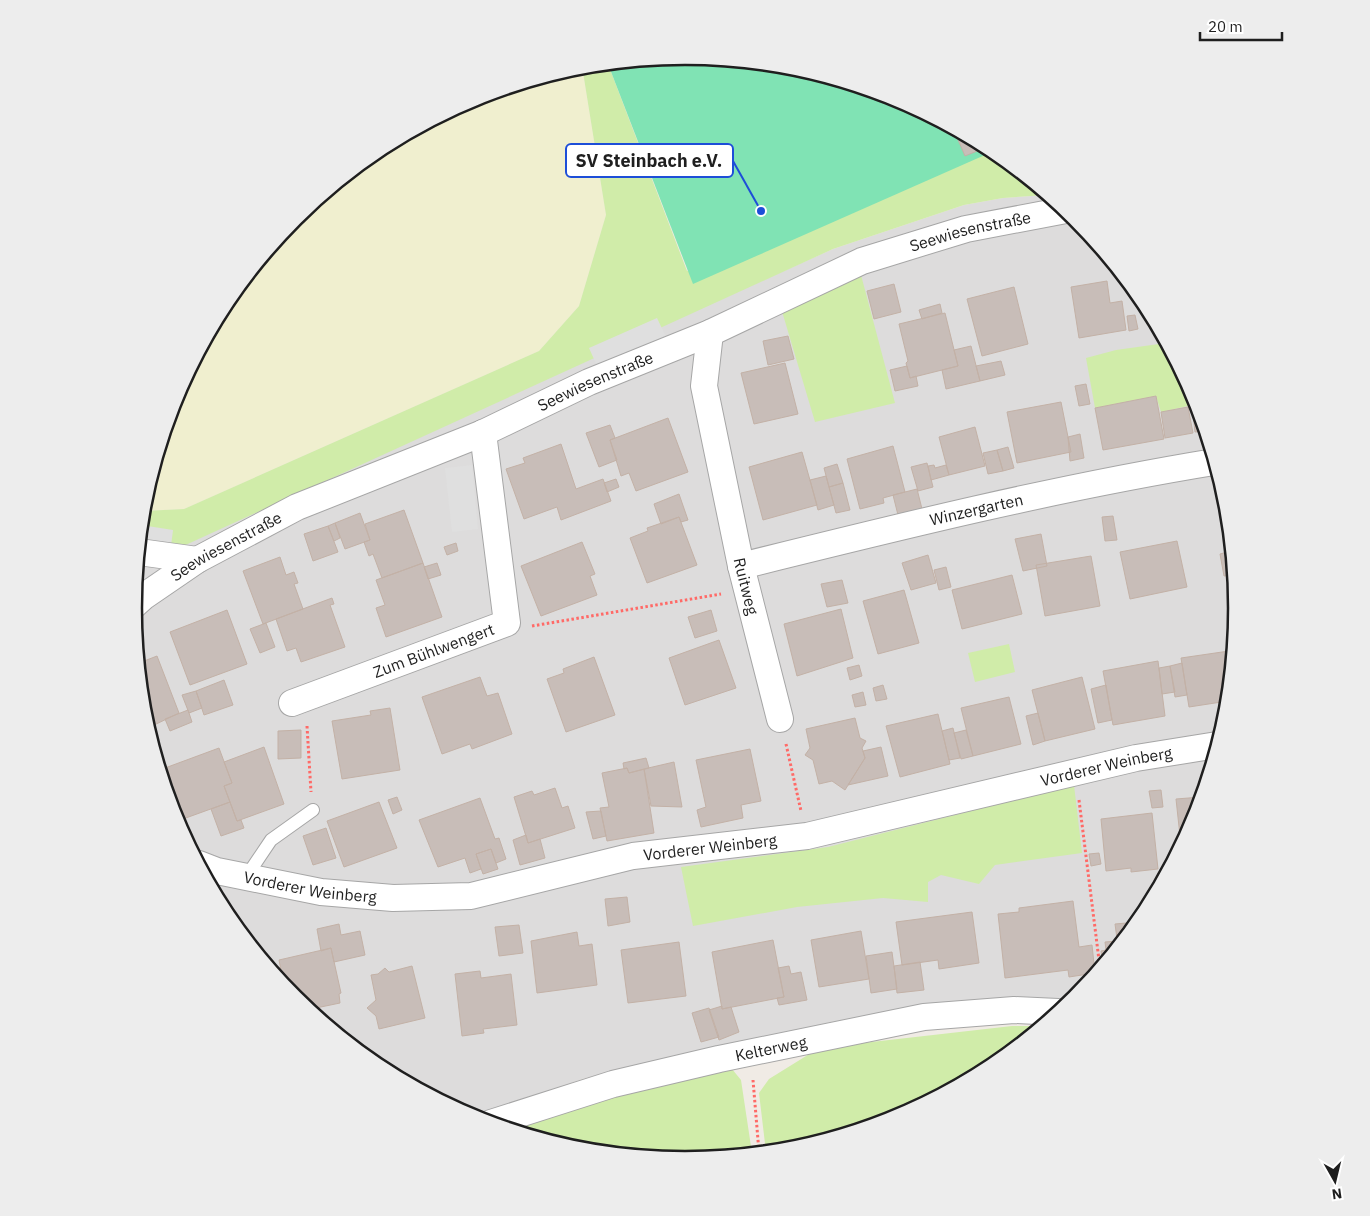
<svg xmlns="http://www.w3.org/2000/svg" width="1370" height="1216" viewBox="0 0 1370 1216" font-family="'IBM Plex Sans',sans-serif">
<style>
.residential{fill:#dddcdc}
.farmland{fill:#f0efcf}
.grass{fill:#d0eca9}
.pitch{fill:#80e3b4}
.parking{fill:#dfdfdf}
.building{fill:#c8bdb8;stroke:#c3b1a6}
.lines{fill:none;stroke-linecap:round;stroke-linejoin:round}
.service-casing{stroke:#a6a6a6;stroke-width:14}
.minor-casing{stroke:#a6a6a6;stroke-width:28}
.path{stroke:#ff6a67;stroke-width:3;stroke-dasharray:2.5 2.5;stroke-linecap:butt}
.service{stroke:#fff;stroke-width:12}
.minor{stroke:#fff;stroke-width:26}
.labels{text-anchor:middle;stroke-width:5;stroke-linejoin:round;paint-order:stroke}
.street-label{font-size:16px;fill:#1f1f1f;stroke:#fff}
.rim{fill:none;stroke:#1f1f1f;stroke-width:2.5}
.leader{fill:none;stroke:#1d4ed8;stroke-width:2}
.callout-dot{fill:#1d4ed8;stroke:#fff;stroke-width:2}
.callout{fill:#fff;stroke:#1d4ed8;stroke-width:2}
.callout-label{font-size:18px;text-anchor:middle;font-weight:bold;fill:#1f1f1f}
</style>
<rect width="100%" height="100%" fill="#f0ebe5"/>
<path class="residential" d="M1047 195 1075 218 1144 302 1195 397 1226 501 1237 608 1226 716 1195 819 1144 915 1075 998 1070 1003 1003 1000 922 1006 831 1022 722 1049 644 1063 582 1079 476 1118 378 1067 295 998 226 914 175 819 144 715 133 608 140 543 694 311 833 249 964 205 1003 198Z"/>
<path class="farmland" d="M582 66 606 215 579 306 539 351 184 509 143 511 144 500 175 397 226 301 295 218 379 149 474 98Z"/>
<path class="grass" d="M608 64 687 271 991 149 1047 195 1003 198 964 205 833 249 179 548 140 543 143 511 184 509 539 351 579 306 606 215 582 66Z
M861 275 895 403 815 422 781 308Z
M1166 343 1197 404 1161 412 1156 396 1095 408 1086 358 1116 350Z
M1009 644 1015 672 975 682 968 653Z
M1074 785 1082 853 995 865 979 884 941 875 928 882V902L883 898 797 907 693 926 681 867 828 847Z
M1012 1026H1041C1025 1040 1009 1056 991 1067 929 1107 839 1145 766 1152L759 1093 769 1079 819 1048Z
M732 1069 741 1080 752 1153 685 1160 577 1149 506 1127 597 1098Z"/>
<path class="pitch" d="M685 56 793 67 896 98 994 151 693 284 608 64Z"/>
<path class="parking" d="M657 318 666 337 598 368 589 348Z
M472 465 478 529 452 532 445 468Z
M141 525 173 530 171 546 140 541Z"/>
<path class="building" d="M961 133 987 147 965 156 956 135Z
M1107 281 1110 303 1122 301 1126 330 1079 338 1071 287Z
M894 284 901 312 874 319 867 291Z
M1014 287 1028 344 982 356 967 299Z
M940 304 942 313 922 319 919 310Z
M945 313 958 366 910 378 906 363 908 361 899 324Z
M1135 315 1138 329 1129 331 1127 316Z
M788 336 794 359 768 365 763 341Z
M971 346 980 381 946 389 942 370 958 366 954 350Z
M1001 361 1005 375 980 381 976 366Z
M785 363 798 414 754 424 741 373Z
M907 366 910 378 916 376 918 386 895 391 890 370Z
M1086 384 1090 404 1079 406 1075 386Z
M1156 396 1164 439 1103 450 1095 408Z
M1061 402 1071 452 1017 463 1007 412Z
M1197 404 1205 431 1195 432 1192 405Z
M1188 407 1193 433 1165 438 1161 412Z
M668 418 688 472 636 491 629 473 621 476 610 440Z
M610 425 615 438 610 440 617 460 599 467 586 433Z
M975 427 985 466 949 475 939 437Z
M1080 434 1084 458 1070 461 1068 437Z
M561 444 576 489 603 479 611 501 561 520 557 507 524 519 506 469 525 463 523 458Z
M893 446 905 492 883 498 884 503 860 509 847 459Z
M1008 447 1014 468 1003 471 997 450Z
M997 450 1003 471 988 474 983 453Z
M802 452 817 505 763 520 749 467Z
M927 463 933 487 918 491 911 467Z
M837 464 843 483 829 487 824 468Z
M934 465 935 468 946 465 949 475 931 480 928 466Z
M826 476 834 505 818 510 810 480Z
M616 479 619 487 607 492 604 483Z
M843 483 850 510 836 513 829 487Z
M917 489 922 509 898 515 893 495Z
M679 494 688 520 681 522 679 517 661 524 654 504Z
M404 510 423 563 382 578 373 554 369 556 364 542 370 540 365 524Z
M360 513 370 540 345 549 335 523Z
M1113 516 1117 540 1105 541 1102 517Z
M679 517 697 565 647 583 630 538 648 531 647 528Z
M335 523 340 538 334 541 328 526Z
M328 526 338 552 313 561 304 534Z
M1041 534 1047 566 1023 571 1015 539Z
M1177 541 1187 587 1130 599 1120 552Z
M582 542 595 574 590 576 597 595 541 616 521 566Z
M456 543 458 551 447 555 444 547Z
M1231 551 1233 575 1224 576 1220 554Z
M928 555 936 583 911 590 902 563Z
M1091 556 1100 606 1045 616 1036 565Z
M280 557 286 575 294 572 298 583 294 584 303 609 263 624 243 571Z
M423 563 442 617 386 637 376 608 385 605 376 580Z
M437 563 441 575 428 579 424 567Z
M946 567 951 587 939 590 934 570Z
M1012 575 1022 614 962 629 952 590Z
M842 580 848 603 827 607 821 584Z
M904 590 919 643 878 654 863 601Z
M332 598 334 604 330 605 345 647 301 662 296 648 287 651 276 619Z
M841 609 853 658 797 676 784 624Z
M227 610 247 664 190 685 170 632Z
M711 610 717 631 695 638 688 617Z
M266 623 275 647 260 653 250 629Z
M719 640 736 688 685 705 669 658Z
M1229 651 1231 665 1228 701 1189 707 1181 658Z
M157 656 179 713 148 728 144 715 139 663Z
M594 657 615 715 566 732 547 679 564 673 563 669Z
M1158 661 1165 716 1113 725 1103 671Z
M1182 663 1187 695 1175 697 1170 666Z
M859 665 862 676 850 680 847 668Z
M1170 666 1175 692 1162 694 1159 668Z
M480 677 487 696 498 693 512 734 472 749 470 744 442 754 422 697Z
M1082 677 1095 729 1045 741 1032 690Z
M224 680 233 705 204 715 196 691Z
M883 685 887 699 876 701 873 688Z
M1106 685 1112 720 1098 723 1091 689Z
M196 691 202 708 189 713 182 695Z
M863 692 866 705 855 707 852 695Z
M1009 697 1021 744 973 756 961 708Z
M390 708 400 770 342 779 332 721 371 715 370 711Z
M188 710 192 722 170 731 165 719Z
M1038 713 1045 741 1033 745 1026 716Z
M938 714 950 764 900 777 886 726Z
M855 718 860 738 866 741 862 748 865 758 845 790 832 781 819 784 813 760 805 755 810 748 806 729Z
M953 728 960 758 949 760 942 731Z
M301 730V758L278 759V731Z
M966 730 973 756 961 759 954 733Z
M264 747 284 804 237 821 224 786 232 783 224 762Z
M881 747 888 776 848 785 865 758 863 751Z
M219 748 232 783 224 786 230 802 183 819 165 768Z
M750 749 761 801 741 805 743 818 701 827 697 810 706 807 696 760Z
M646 758 649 768 629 773 627 768 624 769 623 763Z
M674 762 682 807 651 806 644 769Z
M627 768 629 773 644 769 654 833 607 841 600 808 609 807 602 773Z
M555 788 562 808 568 806 575 828 528 843 514 797 532 791 534 795Z
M1161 790 1163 807 1152 808 1149 791Z
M397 797 402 810 393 814 388 800Z
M1201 797 1195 819 1181 845 1176 799Z
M480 798 495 839 499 838 506 859 496 863 491 849 476 854 481 869 470 873 465 858 438 867 419 820Z
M230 802 237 821 241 820 244 828 221 836 211 809Z
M379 802 397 848 344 867 327 821Z
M601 811 606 836 593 839 586 812Z
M1152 813 1158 869 1131 872V868L1106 871 1101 819Z
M326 828 336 858 313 865 303 836Z
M526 835 528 843 540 839 545 858 520 865 513 840Z
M491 849 498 869 483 874 476 854Z
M1099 853 1101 864 1091 866 1089 854Z
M627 897 630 922 608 926 605 899Z
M1073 901 1079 947 1092 945 1095 973 1069 977 1068 970 1005 978 998 914 1019 912V908Z
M972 912 979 963 939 969 938 960 902 965 896 922Z
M1138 922 1118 946 1115 924Z
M339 924 341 935 360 931 365 955 334 962 331 948 321 951 317 929Z
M519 925 523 953 499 956 495 927Z
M861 931 869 979 819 987 811 940Z
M577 932 579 946 592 944 597 985 537 993 531 941Z
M773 940 784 997 722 1009 712 952Z
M1117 941 1118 946 1103 965 1101 951 1106 950 1105 942Z
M679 942 686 996 628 1003 621 950Z
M331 948 341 993 339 994 340 1003 316 1008 317 1016 295 998 284 985 279 960Z
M892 952 897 989 871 993 866 956Z
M920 962 924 990 897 993 894 966Z
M412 966 425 1018 379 1029 376 1016 367 1008 376 1000 371 975 378 974 385 968 389 972Z
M789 966 791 974 801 972 807 1000 779 1005 777 998 784 997 778 968Z
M480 971 481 978 511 974 517 1025 483 1029 484 1033 462 1036 455 974Z
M722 1006V1009L731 1007 739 1032 719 1040 709 1010Z
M709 1008 719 1037 701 1042 692 1013Z"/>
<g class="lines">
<g class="service-casing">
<path id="service" d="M246 877 271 840 313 810"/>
</g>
<g class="minor-casing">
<g id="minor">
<path id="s1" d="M710 333 704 386 741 566 780 719"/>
<path d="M139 552 197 560"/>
<path id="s2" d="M741 566C898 527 1055 488 1214 462"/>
<path id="s3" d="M133 606 143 597 197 560 297 507 483 433 589 382 710 333 862 261 966 229 1066 210"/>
<path id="s4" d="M292 703 507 623 483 433"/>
<path id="s5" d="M199 864 217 871 321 892 393 898 471 896 633 856 807 836 1136 758 1217 745"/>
<path id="s6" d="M491 1123 613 1084 719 1059 924 1017 1014 1010 1058 1012"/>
</g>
</g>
<path class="path" d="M532 626 721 594
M307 726 311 792
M786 744 801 811
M1079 800 1100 968
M753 1080 759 1152"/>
<use href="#service" class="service"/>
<use href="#minor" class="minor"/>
</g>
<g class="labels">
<g class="street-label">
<text dy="6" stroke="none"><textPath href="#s3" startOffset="921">Seewiesenstraße</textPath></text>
<text dy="6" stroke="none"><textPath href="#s3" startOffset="516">Seewiesenstraße</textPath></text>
<text dy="6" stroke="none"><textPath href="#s2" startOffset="242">Winzergarten</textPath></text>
<text dy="6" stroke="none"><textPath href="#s3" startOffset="111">Seewiesenstraße</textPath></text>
<text dy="6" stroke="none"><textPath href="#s1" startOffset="258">Ruitweg</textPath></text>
<text dy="6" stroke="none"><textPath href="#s4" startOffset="151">Zum Bühlwengert</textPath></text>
<text dy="6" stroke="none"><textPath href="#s5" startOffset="925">Vorderer Weinberg</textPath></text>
<text dy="6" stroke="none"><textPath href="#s5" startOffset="520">Vorderer Weinberg</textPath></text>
<text dy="6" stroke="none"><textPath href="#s5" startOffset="114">Vorderer Weinberg</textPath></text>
<text dy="6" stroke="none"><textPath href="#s6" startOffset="290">Kelterweg</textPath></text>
</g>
</g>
<path d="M0 0H1370V1216H0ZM142 608a543 543 0 1 1 1086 0a543 543 0 1 1-1086 0Z" fill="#ededed" fill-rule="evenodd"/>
<path class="rim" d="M142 608a543 543 0 1 1 1086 0a543 543 0 1 1-1086 0Z"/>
<path class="leader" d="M761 211L733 161"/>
<circle class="callout-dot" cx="761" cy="211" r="5"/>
<rect class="callout" x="566" y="144" width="167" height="33" rx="5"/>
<g class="callout-label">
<text x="649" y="167">SV Steinbach e.V.</text>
</g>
<g transform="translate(1335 1181) rotate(172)" stroke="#ffffff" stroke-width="4" paint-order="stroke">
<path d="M0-4L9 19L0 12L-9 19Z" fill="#1f1f1f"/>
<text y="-8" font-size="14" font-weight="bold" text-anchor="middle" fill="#1f1f1f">N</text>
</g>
<path d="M1200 32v8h82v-8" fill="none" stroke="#1f1f1f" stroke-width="2.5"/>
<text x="1208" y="32" font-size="15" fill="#1f1f1f" stroke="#ffffff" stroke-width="4" paint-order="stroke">20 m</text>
</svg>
